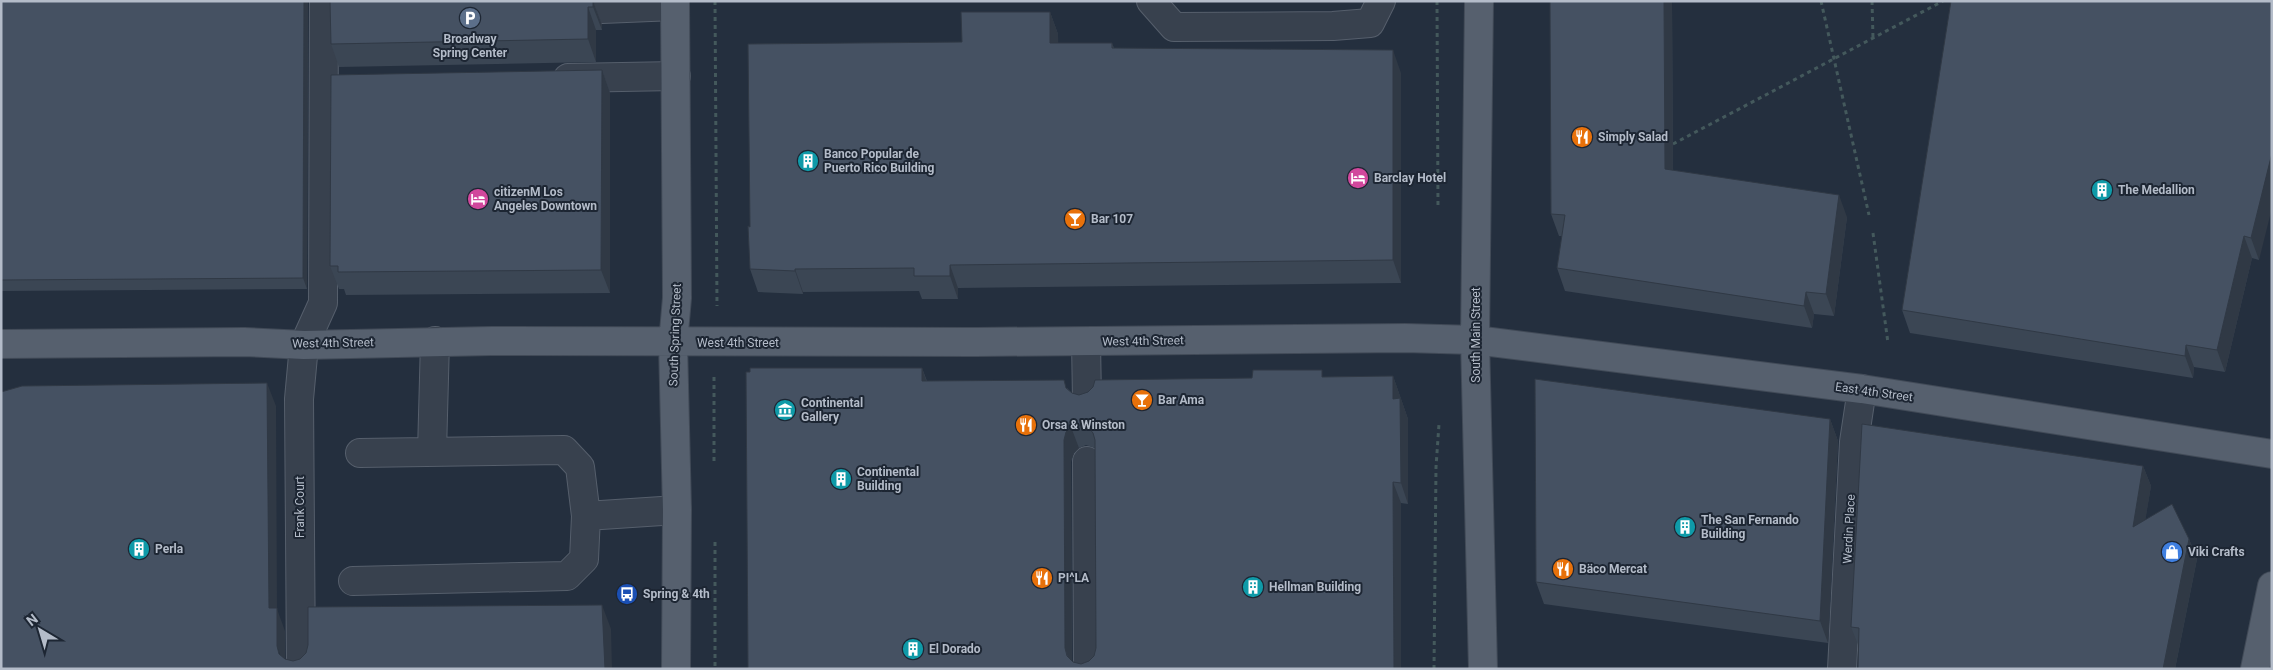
<svg xmlns="http://www.w3.org/2000/svg" width="2273" height="670" viewBox="0 0 2273 670" font-family="Roboto,sans-serif">
<style>
.lines{fill:none;stroke-linecap:round;stroke-linejoin:round}
.minor-casing{stroke:#565f6c;stroke-width:30}
.major-casing{stroke:#414a57;stroke-width:30}
.path{stroke:#44595c;stroke-width:3;stroke-dasharray:4 4;stroke-linecap:butt}
.minor{stroke:#38414e;stroke-width:28}
.major{stroke:#56606e;stroke-width:28}
.wall{fill:#3b4654;fill-rule:evenodd}
.shaded-wall{fill:#303945}
.building{fill:#455162;stroke:#303945;fill-rule:evenodd}
.labels{text-anchor:middle;stroke-width:4;stroke-linejoin:round;paint-order:stroke}
.poi-label{font-size:12px;font-weight:bold;fill:#b4bcc9;stroke:#1d2633;text-anchor:start}
.street-label{font-size:12px;fill:#b4bcc9;stroke:#1d2633}
</style>
<rect width="100%" height="100%" fill="#242f3e"/>
<g class="lines">
<g class="minor-casing">
<path id="minor" d="M1151 1 1174 27 1333 26 1370 23 1381 1
M602 9 675 6
M568 78 676 76
M1086 342 1087 400
M432 452 435 341
M360 453 564 450 580 467 586 516 677 510
M1087 461 1088 669
M353 581 567 576 584 559 586 516
M301 669 299 399 304 345 323 303 324 1
M1842 669 1854 442 1862 389"/>
</g>
<g class="major-casing">
<path id="major" d="M675 1 677 298 673 343 677 510 676 669
M1479 1 1475 340 1483 669
M1 344 244 342 304 345 491 341 976 342 1405 338 1475 340 1862 389 2272 454
M2255 669 2272 586"/>
</g>
<path class="path" d="M715 1 717 306
M1437 1 1438 208
M1821 1 1869 215
M1872 1 1873 38
M1673 144 1943 1
M1873 233 1888 343
M714 377V463
M715 542V669
M1434 669 1436 467 1439 424"/>
<use href="#minor" class="minor"/>
<use href="#major" class="major"/>
</g>
<path class="wall" d="M1 1H308L307 289 1 291Z
M593 1 602 25V30H596V62L339 67 331 44Z
M1550 1H1672L1673 170 1847 217 1834 316 1814 314 1812 328 1565 291 1557 268 1562 236H1559L1551 214Z
M2272 1 2259 260 2252 258 2225 372 2194 367 2193 378 1910 333 1902 310Z
M1050 12 1058 34V43H1112L1114 48 1401 73V283L958 288V299H922L919 291 803 292V294L758 292 750 269V227L962 42Z
M602 70 610 93V293L346 295 344 289H339L330 266Z
M922 368 927 381 1067 388 1072 393 1079 395 1325 377 1393 376 1408 419V504L1401 503V669H748ZM1086 445 1095 448 1096 648 1094 656 1089 661 1081 664 1072 661 1071 461 1074 453 1079 448Z
M1830 419 1838 441 1828 643 1544 604 1536 582Z
M2143 466 2151 486 2145 520 2189 539 2197 559 2175 669H1858L1859 647 1851 627Z"/>
<path class="shaded-wall" d="M304 1H308L307 289 303 278Z
M593 1 602 25V30L593 7Z
M1664 1H1672L1673 191 1665 169Z
M588 7 596 30V62L588 39Z
M1050 12 1058 34 1059 65 1050 43Z
M1393 50 1401 73V283L1393 260Z
M602 70 610 93V293L601 270Z
M2272 153V208L2259 260 2251 238Z
M1839 195 1847 217 1834 316 1826 294Z
M2244 236 2252 258 2225 372 2217 350Z
M950 265 958 288V299L950 276Z
M795 269 803 292V294L795 271Z
M1806 292 1814 314 1812 328 1804 306Z
M2186 345 2194 367 2193 378 2185 356Z
M922 368 929 389 922 381Z
M1393 376 1408 419V504L1401 483 1393 399Z
M267 383 276 406 277 609 285 631V669L277 646 269 608Z
M1830 419 1838 441 1828 643 1820 621Z
M1071 427 1079 448 1074 453 1071 461 1072 669 1065 648 1064 440 1066 432Z
M2143 466 2151 486 2141 547 2133 527Z
M1393 482 1401 503V669H1394Z
M2189 539 2197 559 2175 669H2163Z
M602 605 611 629 612 669H605Z"/>
<path class="building" d="M1 1H304L303 278 1 280Z
M330 1H593V7H588V39L331 44Z
M1550 1H1664L1665 169 1839 195 1826 294 1806 292 1804 306 1557 268 1565 215 1551 214Z
M1951 1H2272V153L2251 238 2244 236 2217 350 2186 345 2185 356 1902 310Z
M961 12H1050V43H1112V48L1393 50V260L950 265V276H914V268L795 269V271L750 269 748 226 750 227 748 44 962 42Z
M602 70 601 270 338 272V266H330L331 75Z
M750 368H922V381L1064 380 1066 388 1072 393 1079 395 1088 392 1093 387 1095 380 1252 378 1253 370H1322V377L1393 376V399L1400 398 1401 483 1393 482 1394 669H748L746 372H750ZM1079 425 1088 427 1093 433 1095 440 1096 648 1094 656 1089 661 1081 664 1073 662 1067 656 1065 648 1064 440 1066 432 1071 427Z
M1535 379 1830 419 1820 621 1536 582Z
M267 383 269 608H277V646L279 654 285 659 293 661 300 659 306 653 308 645V607L602 605 605 669H1V392L22 386Z
M1862 424 2143 466 2133 527 2172 504 2189 539 2163 669H1858L1859 628 1851 627Z"/>
<defs>
<g id="parking-disc" transform="scale(1.125)"><circle r="9.5" fill="#5c6f8a" stroke="#1d2633"/><path d="M-3.5-5.5H1a3.5 3.5 0 0 1 0 7H-1V5.5H-3.5ZM-1-3.4V-.6H.8a1.4 1.4 0 0 0 0-2.8Z" fill="#fff"/></g>
<g id="restaurant-disc" transform="scale(1.125)"><circle r="9.5" fill="#e8710a" stroke="#1d2633"/><path d="M-5-6h1v4h1v-4h1v4h1v-4h1v5L-1.5 .5V6h-2V.5L-5-1ZM5-6V6H3V1.5H1.5Q1.5-4 5-6Z" fill="#fff"/></g>
<g id="building-disc" transform="scale(1.125)"><circle r="9.5" fill="#0f9aa8" stroke="#1d2633"/><path d="M-4-6H4V6H1V3H-1V6H-4ZM-2.5-4.3h1.7v1.8h-1.7ZM.8-4.3h1.7v1.8H.8ZM-2.5-1h1.7V.8h-1.7ZM.8-1h1.7V.8H.8Z" fill="#fff"/></g>
<g id="hotel-disc" transform="scale(1.125)"><circle r="9.5" fill="#d1479c" stroke="#1d2633"/><path d="M-6-4.5h1.5V1H6V5H4.5V3h-9V5H-6ZM-4 0a1.8 1.8 0 1 1 3.6 0ZM.5 0V-2.5h3Q6-2.5 6 0Z" fill="#fff"/></g>
<g id="bar-disc" transform="scale(1.125)"><circle r="9.5" fill="#e8710a" stroke="#1d2633"/><path d="M-6-5H6L.8 .8V4.5H3.5V6h-7V4.5H-.8V.8Z" fill="#fff"/></g>
<g id="museum-disc" transform="scale(1.125)"><circle r="9.5" fill="#0f9aa8" stroke="#1d2633"/><path d="M0-6L6-3V-2H-6V-3ZM-5-1h2V3h-2ZM-1-1h2V3h-2ZM3-1h2V3H3ZM-6 4H6V6H-6Z" fill="#fff"/></g>
<g id="shop-disc" transform="scale(1.125)"><circle r="9.5" fill="#3f7fe0" stroke="#1d2633"/><path d="M-5-2.5h2.3a2.7 3.5 0 0 1 5.4 0H5L5.5 6h-11ZM-1.5-2.5h3a1.5 2.3 0 0 0-3 0Z" fill="#fff"/></g>
<g id="bus-disc" transform="scale(1.125)"><circle r="9.5" fill="#1a4fb4" stroke="#1d2633"/><path d="M-5-6H5V4H4V6H2V4H-2V6H-4V4H-5ZM-3.5-4V0h7V-4ZM-3.5 1.2v1.5H-2V1.2ZM2 1.2v1.5H3.5V1.2Z" fill="#fff"/></g>
</defs>
<g fill-rule="evenodd">
<use href="#parking-disc" x="470" y="18"/>
<use href="#restaurant-disc" x="1582" y="137"/>
<use href="#building-disc" x="808" y="161"/>
<use href="#hotel-disc" x="1358" y="178"/>
<use href="#building-disc" x="2102" y="190"/>
<use href="#hotel-disc" x="478" y="199"/>
<use href="#bar-disc" x="1075" y="219"/>
<use href="#bar-disc" x="1142" y="400"/>
<use href="#museum-disc" x="785" y="410"/>
<use href="#restaurant-disc" x="1026" y="425"/>
<use href="#building-disc" x="841" y="479"/>
<use href="#building-disc" x="1685" y="527"/>
<use href="#building-disc" x="139" y="549"/>
<use href="#shop-disc" x="2172" y="552"/>
<use href="#restaurant-disc" x="1563" y="569"/>
<use href="#restaurant-disc" x="1042" y="578"/>
<use href="#building-disc" x="1253" y="587"/>
<use href="#bus-disc" x="627" y="594"/>
<use href="#building-disc" x="913" y="649"/>
</g>
<g class="labels">
<g class="poi-label">
<text x="470" y="43" text-anchor="middle">Broadway<tspan x="470" dy="14">Spring Center</tspan></text>
<text x="1598" y="141">Simply Salad</text>
<text x="824" y="158">Banco Popular de<tspan x="824" dy="14">Puerto Rico Building</tspan></text>
<text x="1374" y="182">Barclay Hotel</text>
<text x="2118" y="194">The Medallion</text>
<text x="494" y="196">citizenM Los<tspan x="494" dy="14">Angeles Downtown</tspan></text>
<text x="1091" y="223">Bar 107</text>
<text x="1158" y="404">Bar Ama</text>
<text x="801" y="407">Continental<tspan x="801" dy="14">Gallery</tspan></text>
<text x="1042" y="429">Orsa &amp; Winston</text>
<text x="857" y="476">Continental<tspan x="857" dy="14">Building</tspan></text>
<text x="1701" y="524">The San Fernando<tspan x="1701" dy="14">Building</tspan></text>
<text x="155" y="553">Perla</text>
<text x="2188" y="556">Viki Crafts</text>
<text x="1579" y="573">Bäco Mercat</text>
<text x="1058" y="582">PI^LA</text>
<text x="1269" y="591">Hellman Building</text>
<text x="643" y="598">Spring &amp; 4th</text>
<text x="929" y="653">El Dorado</text>
</g>
<g class="street-label">
<text transform="translate(675 335) rotate(-88)" y="4">South Spring Street</text>
<text transform="translate(1476 335) rotate(-90)" y="4">South Main Street</text>
<text transform="translate(1143 341) rotate(-1)" y="4">West 4th Street</text>
<text transform="translate(333 343) rotate(-1)" y="4">West 4th Street</text>
<text x="738" y="347">West 4th Street</text>
<text transform="translate(1874 392) rotate(8)" y="4">East 4th Street</text>
<text transform="translate(300 507) rotate(-90)" y="4">Frank Court</text>
<text transform="translate(1849 529) rotate(-87)" y="4">Werdin Place</text>
</g>
</g>
<rect width="2273" height="670" fill="none" stroke="#b4bcc9" stroke-width="5"/>
<g transform="translate(40 630) rotate(322)" stroke="#1d2633" stroke-width="4" paint-order="stroke">
<path d="M0-4L9 19L0 12L-9 19Z" fill="#b4bcc9"/>
<text y="-8" font-size="14" font-weight="bold" text-anchor="middle" fill="#b4bcc9">N</text>
</g>
</svg>
